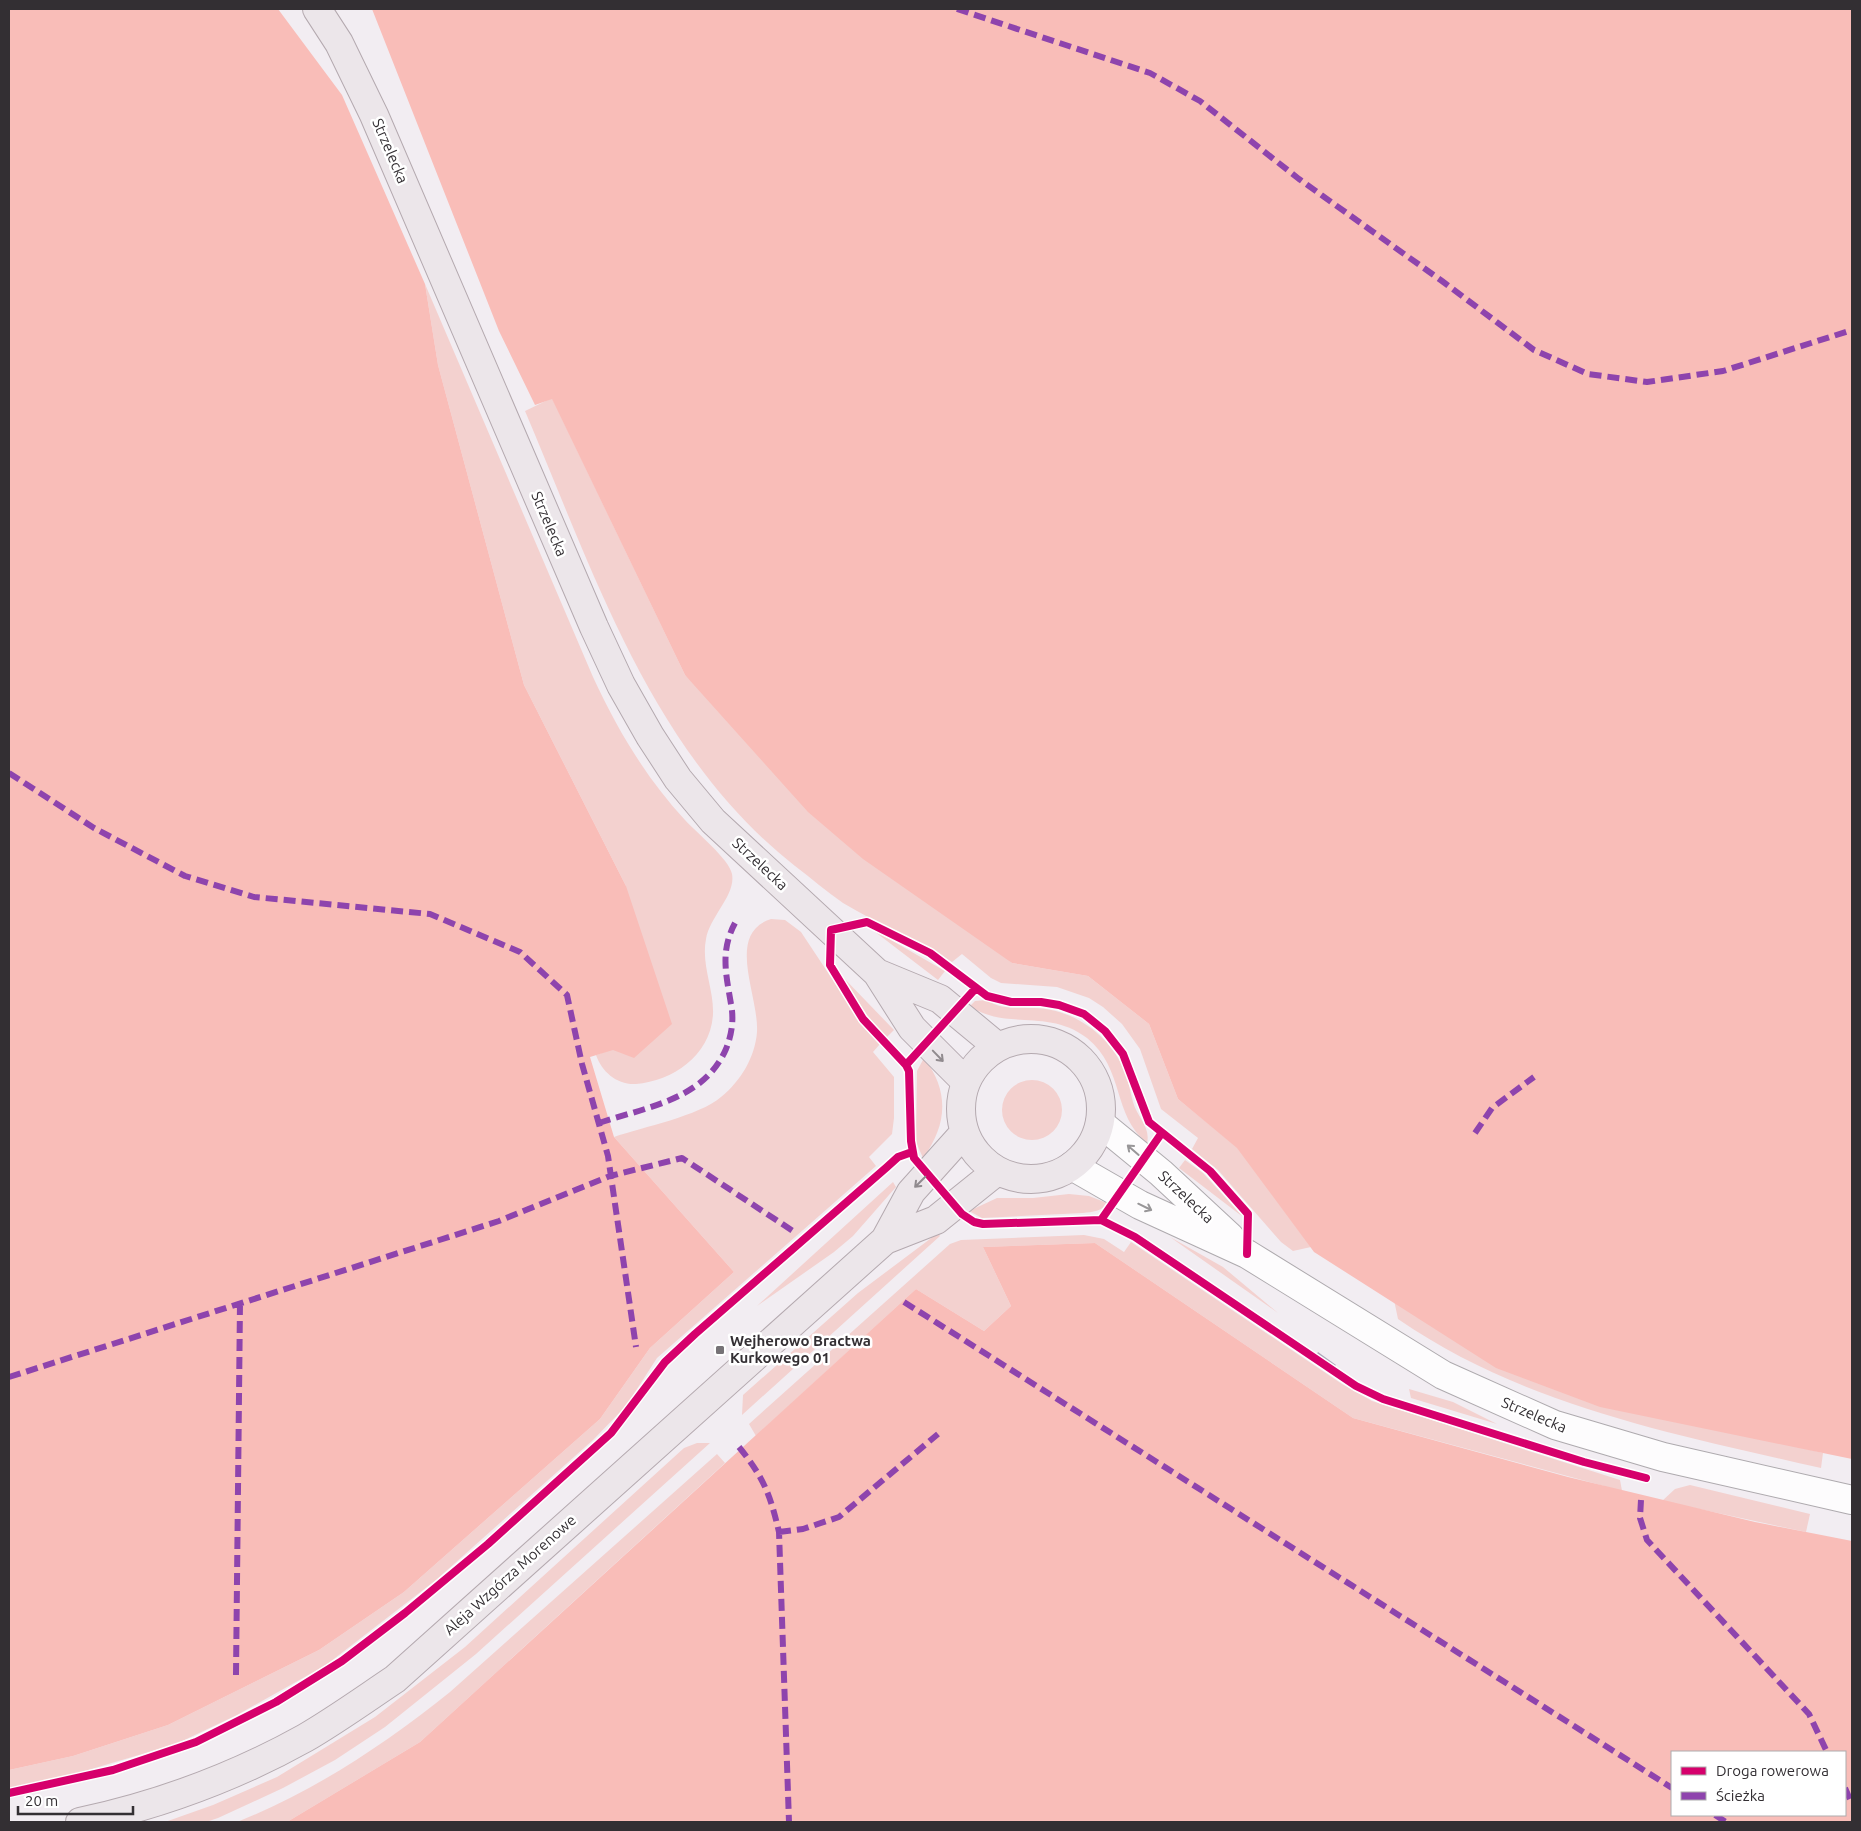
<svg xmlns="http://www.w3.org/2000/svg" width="1861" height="1831" viewBox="0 0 1861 1831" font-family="Ubuntu,sans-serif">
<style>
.green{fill:#f3d1cf}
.forest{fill:#f9bdb8;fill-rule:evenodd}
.building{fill:#ada9ba}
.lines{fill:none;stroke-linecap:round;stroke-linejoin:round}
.minor-casing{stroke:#aeaaae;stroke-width:30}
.major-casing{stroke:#b4a9af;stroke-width:30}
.minor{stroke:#fdfcfd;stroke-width:28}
.major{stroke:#ece6ea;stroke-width:28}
.quiet{stroke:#8e44ad;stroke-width:6;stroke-dasharray:12 6;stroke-linecap:butt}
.cycleway-casing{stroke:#fff;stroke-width:11}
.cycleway{stroke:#d6006c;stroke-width:8}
.oneway{stroke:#908a8e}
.oneway2{stroke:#989698}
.poi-dot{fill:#767276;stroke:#fff;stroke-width:2}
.labels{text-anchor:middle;stroke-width:5;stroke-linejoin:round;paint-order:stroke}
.street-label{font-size:15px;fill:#332f33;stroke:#fff}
.poi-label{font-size:15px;font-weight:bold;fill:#332f33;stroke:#fff;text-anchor:start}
</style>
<rect width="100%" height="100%" fill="#f2edf2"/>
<path class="green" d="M425 284 593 677C617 729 646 778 685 820 696 832 730 860 732 874 736 895 710 916 706 939 701 965 714 989 713 1014 711 1055 673 1081 636 1084 617 1085 602 1072 596 1055L613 1049 626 886 524 685 438 365Z
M552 398 685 675 1012 963 1088 976 1149 1024 1178 1099 1238 1148 1311 1247 1293 1251 1281 1242 1218 1170 1192 1149 1198 1138 1161 1109 1140 1049 1122 1024 1103 1007 1089 998 1057 987 1001 983 991 978 962 954 952 962C917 938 879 925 843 903 827 892 811 878 795 866 652 754 594 573 525 411Z
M771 919 785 920 801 932 858 1018 880 1044 873 1052 894 1077V1118L892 1134 869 1157 876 1166 657 1358 626 1406 593 1440 436 1580 326 1665 237 1715 176 1744 78 1773 9 1788V1770L73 1756 168 1725 319 1650 404 1592 600 1419 650 1348 734 1272 614 1137C643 1127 699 1116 721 1097 741 1081 755 1057 757 1032 759 995 725 934 771 919Z
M870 928 945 971 938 980Z
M840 974 894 1030 886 1038 867 1015Z
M986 1000C1002 1010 1016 1007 1034 1008 1074 1009 1110 1035 1125 1072 1129 1082 1130 1092 1133 1102 1137 1117 1151 1127 1147 1143 1112 1115 1125 1069 1087 1038 1048 1008 1006 1031 970 1006L975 1001Z
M924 1058C950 1092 947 1125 923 1158L916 1142 917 1071Z
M1002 1110a30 30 0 1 1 60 0a30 30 0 1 1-60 0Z
M1185 1160 1203 1173 1243 1217 1179 1168Z
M893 1182 896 1187 853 1236 834 1252 757 1306Z
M1069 1194 1089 1196 1107 1203C1103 1211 1092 1212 1083 1213L982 1218 969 1211 997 1198H1033Z
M938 1233 940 1236 742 1415 743 1395 858 1293Z
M1084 1235 1104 1239 1124 1252 1131 1242 1342 1384 1372 1401 1620 1480 1623 1496 1604 1510V1486L1353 1418 1095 1243 983 1247 1011 1306 984 1331 916 1289 756 1436 749 1424 950 1244 961 1240Z
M1170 1237 1223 1267 1278 1313Z
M1394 1300 1664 1413 1823 1453 1821 1468C1674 1434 1524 1406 1398 1319Z
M1409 1389 1453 1402 1497 1424 1411 1398Z
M697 1443H710L476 1654 385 1727 335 1760 283 1788 218 1818 206 1822H165L213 1805 277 1777 375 1717 465 1647 684 1448Z
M717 1454 725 1463 420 1742 287 1822H237C315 1791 385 1744 450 1692Z
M1690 1485 1810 1514 1806 1532 1662 1501 1675 1489Z"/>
<path class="forest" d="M9 9H278L342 95 425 284 438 365 524 685 626 886 672 1024 634 1058 613 1050 590 1057 614 1137 734 1272 650 1348 600 1419 404 1592 319 1650 168 1725 73 1756 9 1770Z
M372 9H1852V1459L1600 1407 1496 1368 1314 1252 1237 1148 1178 1099 1149 1024 1088 976 1012 963 863 859 808 812 685 675 552 399 535 405 499 331Z
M1095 1243 1353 1418 1568 1477 1755 1522 1852 1541V1822H287L420 1742 916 1289 984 1331 1011 1306 983 1247ZM1672 1752H1845V1815H1672Z"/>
<path class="building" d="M1318 1352 1336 1365 1333 1368 1315 1357Z"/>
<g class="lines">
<g class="minor-casing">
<path id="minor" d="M1100 1123 1161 1173 1230 1237
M1072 1166 1140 1205 1247 1254 1443 1375 1555 1425 1663 1457 1852 1500"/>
</g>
<g class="major-casing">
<path id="major" d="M317 9 339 43 374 115 594 627 621 685 650 736 678 779 713 821 877 973 912 1028 966 1082
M877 973 940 999 998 1047
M961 1109a70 70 0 1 1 140 0a70 70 0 1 1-140 0Z
M885 1240 936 1220 997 1171
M80 1822C159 1805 235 1777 305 1738 336 1720 365 1699 395 1679L885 1240 911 1192 964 1133"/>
</g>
<use href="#minor" class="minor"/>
<use href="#major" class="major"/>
<path class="quiet" d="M957 9 1150 73 1200 101 1299 179 1442 281 1534 350 1588 374 1647 382 1723 371 1852 330
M9 773 94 828 185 876 254 897 430 914 520 952 567 995 582 1064 608 1156 636 1347
M599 1123C646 1107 704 1100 726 1049 732 1034 734 1019 731 1004 726 974 720 951 735 923
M1475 1133 1492 1108 1534 1077
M904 1302 1672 1788
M9 1377 499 1221 610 1176 682 1158 796 1233
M739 1447C764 1478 770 1494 779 1532L789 1822
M1641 1500 1640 1518 1647 1540 1809 1714 1827 1752
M779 1532 803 1529 839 1517 938 1434
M236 1675 240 1303
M1845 1788 1852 1804
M1715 1815 1726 1822"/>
<g class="cycleway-casing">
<path id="cycleway" d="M906 1065 976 988
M1161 1134 1101 1220 983 1224 974 1222 962 1214 914 1158 911 1141 909 1071 906 1065 863 1019 830 965 831 930 867 922 930 953 987 996 1011 1002H1041L1059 1005 1084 1014 1105 1031 1123 1054 1149 1122 1210 1171 1248 1214 1247 1254
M1101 1220 1135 1237 1356 1386 1383 1399 1584 1462 1646 1478
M9 1793 113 1770 196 1742 276 1702 342 1661 405 1613 488 1544 611 1433 665 1362 695 1334 887 1167 898 1157 912 1152"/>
</g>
<use href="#cycleway" class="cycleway"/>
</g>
<defs><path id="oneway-shaft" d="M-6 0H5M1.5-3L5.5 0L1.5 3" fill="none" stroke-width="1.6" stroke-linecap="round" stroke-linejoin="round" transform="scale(1.25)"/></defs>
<g class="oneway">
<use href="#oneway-shaft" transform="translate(938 1056) rotate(46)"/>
<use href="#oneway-shaft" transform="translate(920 1182) rotate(135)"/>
</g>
<g class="oneway2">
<use href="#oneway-shaft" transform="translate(1133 1150) rotate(-139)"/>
<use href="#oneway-shaft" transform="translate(1145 1207) rotate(26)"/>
</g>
<rect class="poi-dot" x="715" y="1345" width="10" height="10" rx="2.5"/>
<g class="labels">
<g class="street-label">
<text transform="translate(390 151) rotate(67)" y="5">Strzelecka</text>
<text transform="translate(549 524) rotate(67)" y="5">Strzelecka</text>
<text transform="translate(760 864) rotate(43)" y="5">Strzelecka</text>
<text transform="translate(1186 1197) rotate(43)" y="5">Strzelecka</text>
<text transform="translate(1534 1415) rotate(23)" y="5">Strzelecka</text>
<text transform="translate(510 1575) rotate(-42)" y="5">Aleja Wzgórza Morenowe</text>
</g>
<g class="poi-label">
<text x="730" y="1346">Wejherowo Bractwa<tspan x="730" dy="17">Kurkowego 01</tspan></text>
</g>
</g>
<rect width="1861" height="1831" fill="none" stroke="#332f33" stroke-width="20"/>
<rect x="1671" y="1751" width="175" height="65" fill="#ffffff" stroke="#adacad"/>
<rect x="1681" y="1767" width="25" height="8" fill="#d6006c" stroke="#adacad"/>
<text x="1716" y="1776" font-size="15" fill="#332f33">Droga rowerowa</text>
<rect x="1681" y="1792" width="25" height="8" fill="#8e44ad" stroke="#adacad"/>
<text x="1716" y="1801" font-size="15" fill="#332f33">Ścieżka</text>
<path d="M18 1806v8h115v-8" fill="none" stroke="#332f33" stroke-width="2.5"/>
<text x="25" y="1806" font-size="15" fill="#332f33" stroke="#ffffff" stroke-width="4" paint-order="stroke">20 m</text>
</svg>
